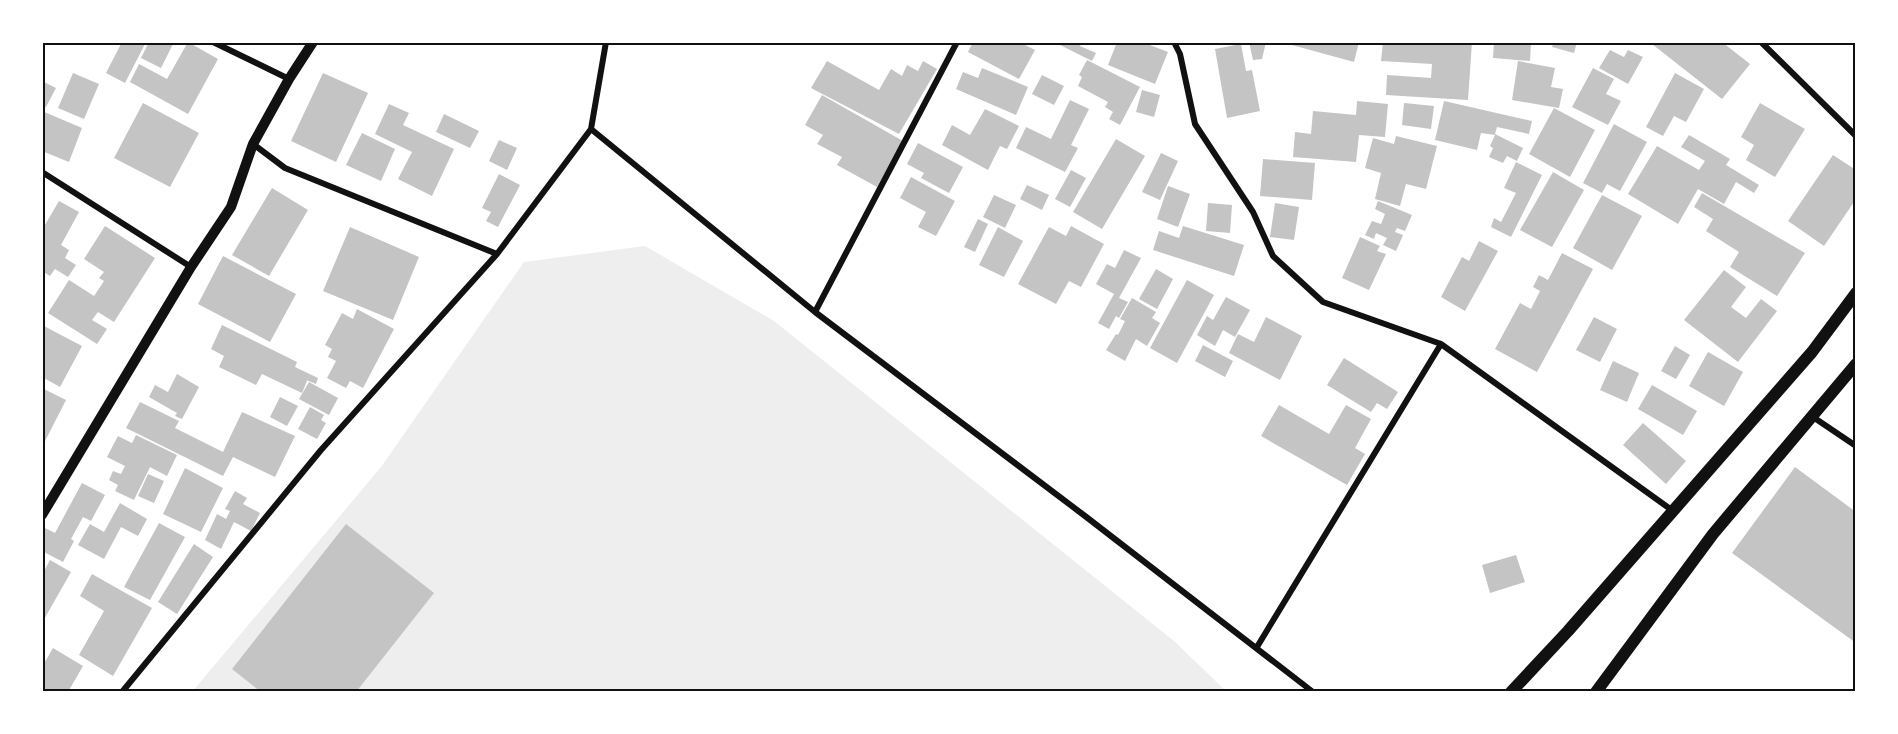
<svg xmlns="http://www.w3.org/2000/svg" width="1898" height="734" viewBox="0 0 1898 734" font-family="Bitter,serif">
<style>
.green{fill:#eee}
.building{fill:#c4c4c4}
.lines{fill:none;stroke-linecap:round;stroke-linejoin:round}
.minor{stroke:#111;stroke-width:6}
.tertiary{stroke:#111;stroke-width:10}
.secondary{stroke:#111;stroke-width:12}
.neatline{fill:none;stroke:#111;stroke-width:2}
</style>
<rect width="100%" height="100%" fill="#fff"/>
<path class="green" d="M645 246 774 321 1174 641 1227 692H192L381 467 524 262Z"/>
<path class="building" d="M122 42H146L125 83 106 73Z
M149 42H174L161 68 141 58Z
M188 42 218 59 188 114 130 82 139 64 167 79Z
M973 42H1007L1010 44 1011 42H1019L1035 50 1019 79 968 52Z
M1054 42H1082L1080 46 1096 53 1092 61Z
M1117 42H1142L1168 52 1155 84 1108 65Z
M1249 42H1266L1262 59 1253 60Z
M1292 42H1359L1354 62 1292 45Z
M1383 42H1472L1468 100 1386 95 1387 75 1431 78 1432 64 1381 61Z
M1494 42H1531L1530 61 1493 58Z
M1554 42H1577L1574 53 1552 47Z
M1653 42H1722L1750 64 1722 99 1652 44Z
M1241 44 1246 71 1252 70 1260 111 1227 118 1215 49Z
M1610 50 1624 57 1628 50 1643 57 1628 84 1599 68Z
M1087 60 1140 87 1120 125 1109 119 1113 112 1105 107 1108 102 1078 86 1082 77 1079 75Z
M827 61 879 90 891 69 902 76 907 65 918 71 923 61 937 69 899 134 811 88Z
M1518 61 1555 68 1551 87 1563 89 1559 108 1512 100Z
M982 68 1028 87 1016 115 956 89 963 72 978 78Z
M1593 68 1614 79 1606 94 1621 101 1608 125 1572 107Z
M73 73 99 84 84 119 58 108Z
M323 73 368 93 336 162 291 141Z
M1675 73 1704 89 1686 122 1674 116 1663 136 1646 127Z
M1042 75 1064 86 1054 105 1032 94Z
M42 81 56 88 46 107 42 106Z
M1142 90 1160 95 1154 117 1136 112Z
M822 95 903 141 877 187 837 165 842 157 817 144 823 135 805 125Z
M1070 100 1089 109 1071 145 1078 148 1065 172 1016 148 1026 127 1051 139Z
M1357 101 1388 104 1385 137 1359 135 1356 162 1293 157 1295 132 1311 134 1313 111 1356 115Z
M1444 101 1532 121 1529 134 1497 127 1495 134 1523 148 1517 161 1507 156 1503 163 1489 157 1493 148 1490 146 1495 135 1481 133 1477 150 1435 140Z
M143 103 199 133 170 187 114 158Z
M1404 103 1434 106 1431 129 1402 125Z
M1760 103 1805 129 1775 177 1746 160 1754 145 1741 137Z
M389 104 409 113 403 125 454 149 432 196 398 179 412 152 375 134Z
M1554 108 1595 130 1570 177 1529 154Z
M985 109 1019 126 1007 149 1000 146 988 170 942 145 952 125 970 135Z
M42 111 82 128 69 162 42 151Z
M444 114 479 131 470 148 436 132Z
M1614 124 1647 142 1620 191 1607 184 1602 193 1583 183Z
M362 133 395 149 381 181 346 165Z
M1689 135 1730 159 1726 165 1759 185 1754 193 1736 182 1724 204 1698 189 1678 224 1628 194 1657 146 1699 170 1705 161 1681 147Z
M1396 136 1437 146 1426 189 1406 184 1400 206 1375 199 1381 173 1365 168 1373 138 1394 144Z
M1116 139 1145 156 1102 229 1073 212Z
M499 140 517 148 507 170 489 161Z
M918 143 963 167 949 193 921 178 924 173 907 164Z
M1161 153 1178 161 1160 200 1142 192Z
M1833 155 1856 170V199L1824 246 1788 221Z
M1263 159 1315 163 1312 200 1260 196Z
M1516 162 1542 175 1511 237 1491 227 1494 218 1501 222 1516 193 1504 188Z
M1071 170 1086 178 1070 207 1055 199Z
M1553 172 1584 190 1552 247 1520 230Z
M499 174 520 185 498 227 486 221 491 212 482 208Z
M911 177 955 201 936 236 918 227 926 212 900 198Z
M1027 185 1049 195 1042 210 1020 199Z
M1168 186 1190 194 1178 227 1157 219Z
M272 188 308 210 269 276 232 255Z
M1702 193 1805 253 1777 296 1730 267 1739 252 1706 231 1713 219 1694 207Z
M994 195 1016 205 1005 228 983 217Z
M1602 195 1642 216 1612 270 1573 248Z
M59 201 79 212 61 245 69 250 65 258 76 265 68 277 55 269 50 276 42 271V230Z
M1378 201 1412 215 1405 231 1397 228 1395 232 1403 235 1396 251 1383 245 1387 238 1376 233 1374 239 1365 235 1372 221 1381 224 1385 214 1375 209Z
M1208 203 1232 205 1230 233 1206 231Z
M1275 203 1299 207 1294 240 1270 237Z
M978 219 988 224 975 252 964 247Z
M105 226 155 258 114 322 98 312 92 320 107 329 97 344 48 313 69 280 94 296 104 281 99 278 104 272 84 259Z
M1071 226 1104 244 1081 287 1069 281 1056 304 1018 284 1049 227 1066 236Z
M1183 226 1244 245 1234 276 1153 250 1159 231 1179 238Z
M350 227 419 257 393 320 323 291Z
M998 227 1023 241 1004 277 979 265Z
M1360 237 1380 246 1377 251 1386 254 1369 290 1342 278Z
M1479 241 1498 251 1465 311 1441 297 1462 257 1469 261Z
M1124 250 1141 258 1119 298 1128 302 1119 318 1116 316 1109 329 1098 323 1114 294 1096 284 1107 264 1115 268Z
M1562 253 1593 269 1537 372 1495 349 1520 303 1531 309 1540 291 1533 287 1539 275 1548 280Z
M223 256 296 294 270 342 198 304Z
M1156 269 1173 279 1157 309 1139 299Z
M1724 270 1746 287 1731 307 1746 318 1761 299 1777 311 1738 362 1684 320Z
M1187 280 1214 295 1177 363 1150 348Z
M1226 297 1250 310 1235 337 1223 330 1215 346 1197 335 1207 316 1213 320Z
M1132 298 1156 312 1152 318 1160 323 1147 346 1136 339 1125 361 1106 350 1116 334 1118 335 1125 321 1120 319Z
M357 309 394 329 363 388 350 381 346 388 327 378 336 361 328 357 332 349 325 345 342 313 353 319Z
M1266 317 1302 336 1280 380 1229 353 1238 334 1254 342Z
M1594 317 1617 329 1600 362 1576 350Z
M42 325 82 346 60 387 42 377Z
M222 325 297 362 295 367 318 378 316 384 306 380 307 381 302 393 262 374 256 385 219 367 224 356 211 349Z
M1203 345 1233 361 1225 377 1195 361Z
M1675 346 1690 355 1676 379 1661 371Z
M1708 352 1743 372 1724 406 1689 386Z
M1344 358 1398 392 1387 409 1377 403 1371 412 1327 385Z
M1613 361 1639 373 1627 402 1600 390Z
M177 374 199 387 182 419 175 416 177 413 149 397 155 385 168 392Z
M309 382 338 398 329 415 299 399Z
M1652 385 1697 411 1683 435 1638 409Z
M42 388 66 400 42 447Z
M280 397 298 406 287 426 270 417Z
M140 402 179 421 175 428 223 452 242 412 295 436 275 477 233 457 223 476 126 428Z
M1279 405 1329 434 1346 405 1371 419 1355 448 1365 454 1347 485 1261 436Z
M310 407 324 415 321 420 326 423 317 439 298 429Z
M1643 423 1686 461 1666 484 1623 445Z
M136 435 177 455 167 476 150 467 134 500 115 491 118 485 109 480 113 471 121 474 125 466 107 457 118 436 132 443Z
M1795 467 1856 512V643L1732 553Z
M185 468 223 488 201 532 163 514Z
M148 474 164 481 154 503 138 496Z
M82 483 105 495 91 521 83 517 71 539 74 541 63 562 42 551V528L43 527 55 533Z
M235 491 247 498 243 504 260 513 251 531 234 522 221 549 205 540 217 514 226 519 230 511 225 509Z
M120 503 147 519 138 536 121 527 104 559 78 545 90 524 104 532Z
M159 523 185 537 150 600 124 587Z
M346 524 434 593 356 692H261L232 669Z
M194 544 213 557 177 614 158 602Z
M1516 555 1525 582 1490 593 1482 565Z
M50 560 71 572 42 623V575Z
M92 574 152 608 113 676 79 655 104 611 80 596Z
M53 648 83 666 68 692H42V667Z"/>
<g class="lines">
<path class="minor" d="M213 42 289 79
M1174 42 1180 54 1195 124 1253 212 1273 256 1323 302 1441 344
M1761 42 1856 136
M591 129 606 42
M253 144 285 168 497 254
M42 172 191 267
M815 312 957 42
M1813 417 1856 446
M1257 647 1441 344 1673 511
M122 692 321 450 497 254 591 129 815 312 1085 516 1313 692"/>
<path class="tertiary" d="M42 515 191 267 231 207 253 144 289 79 313 42"/>
<path class="secondary" d="M1511 692 1568 631 1812 352 1856 293
M1596 692 1713 534 1856 364"/>
</g>
<rect width="1898" height="734" fill="none" stroke="#ffffff" stroke-width="87"/>
<rect x="44" y="44" width="1810" height="646" class="neatline"/>
</svg>
